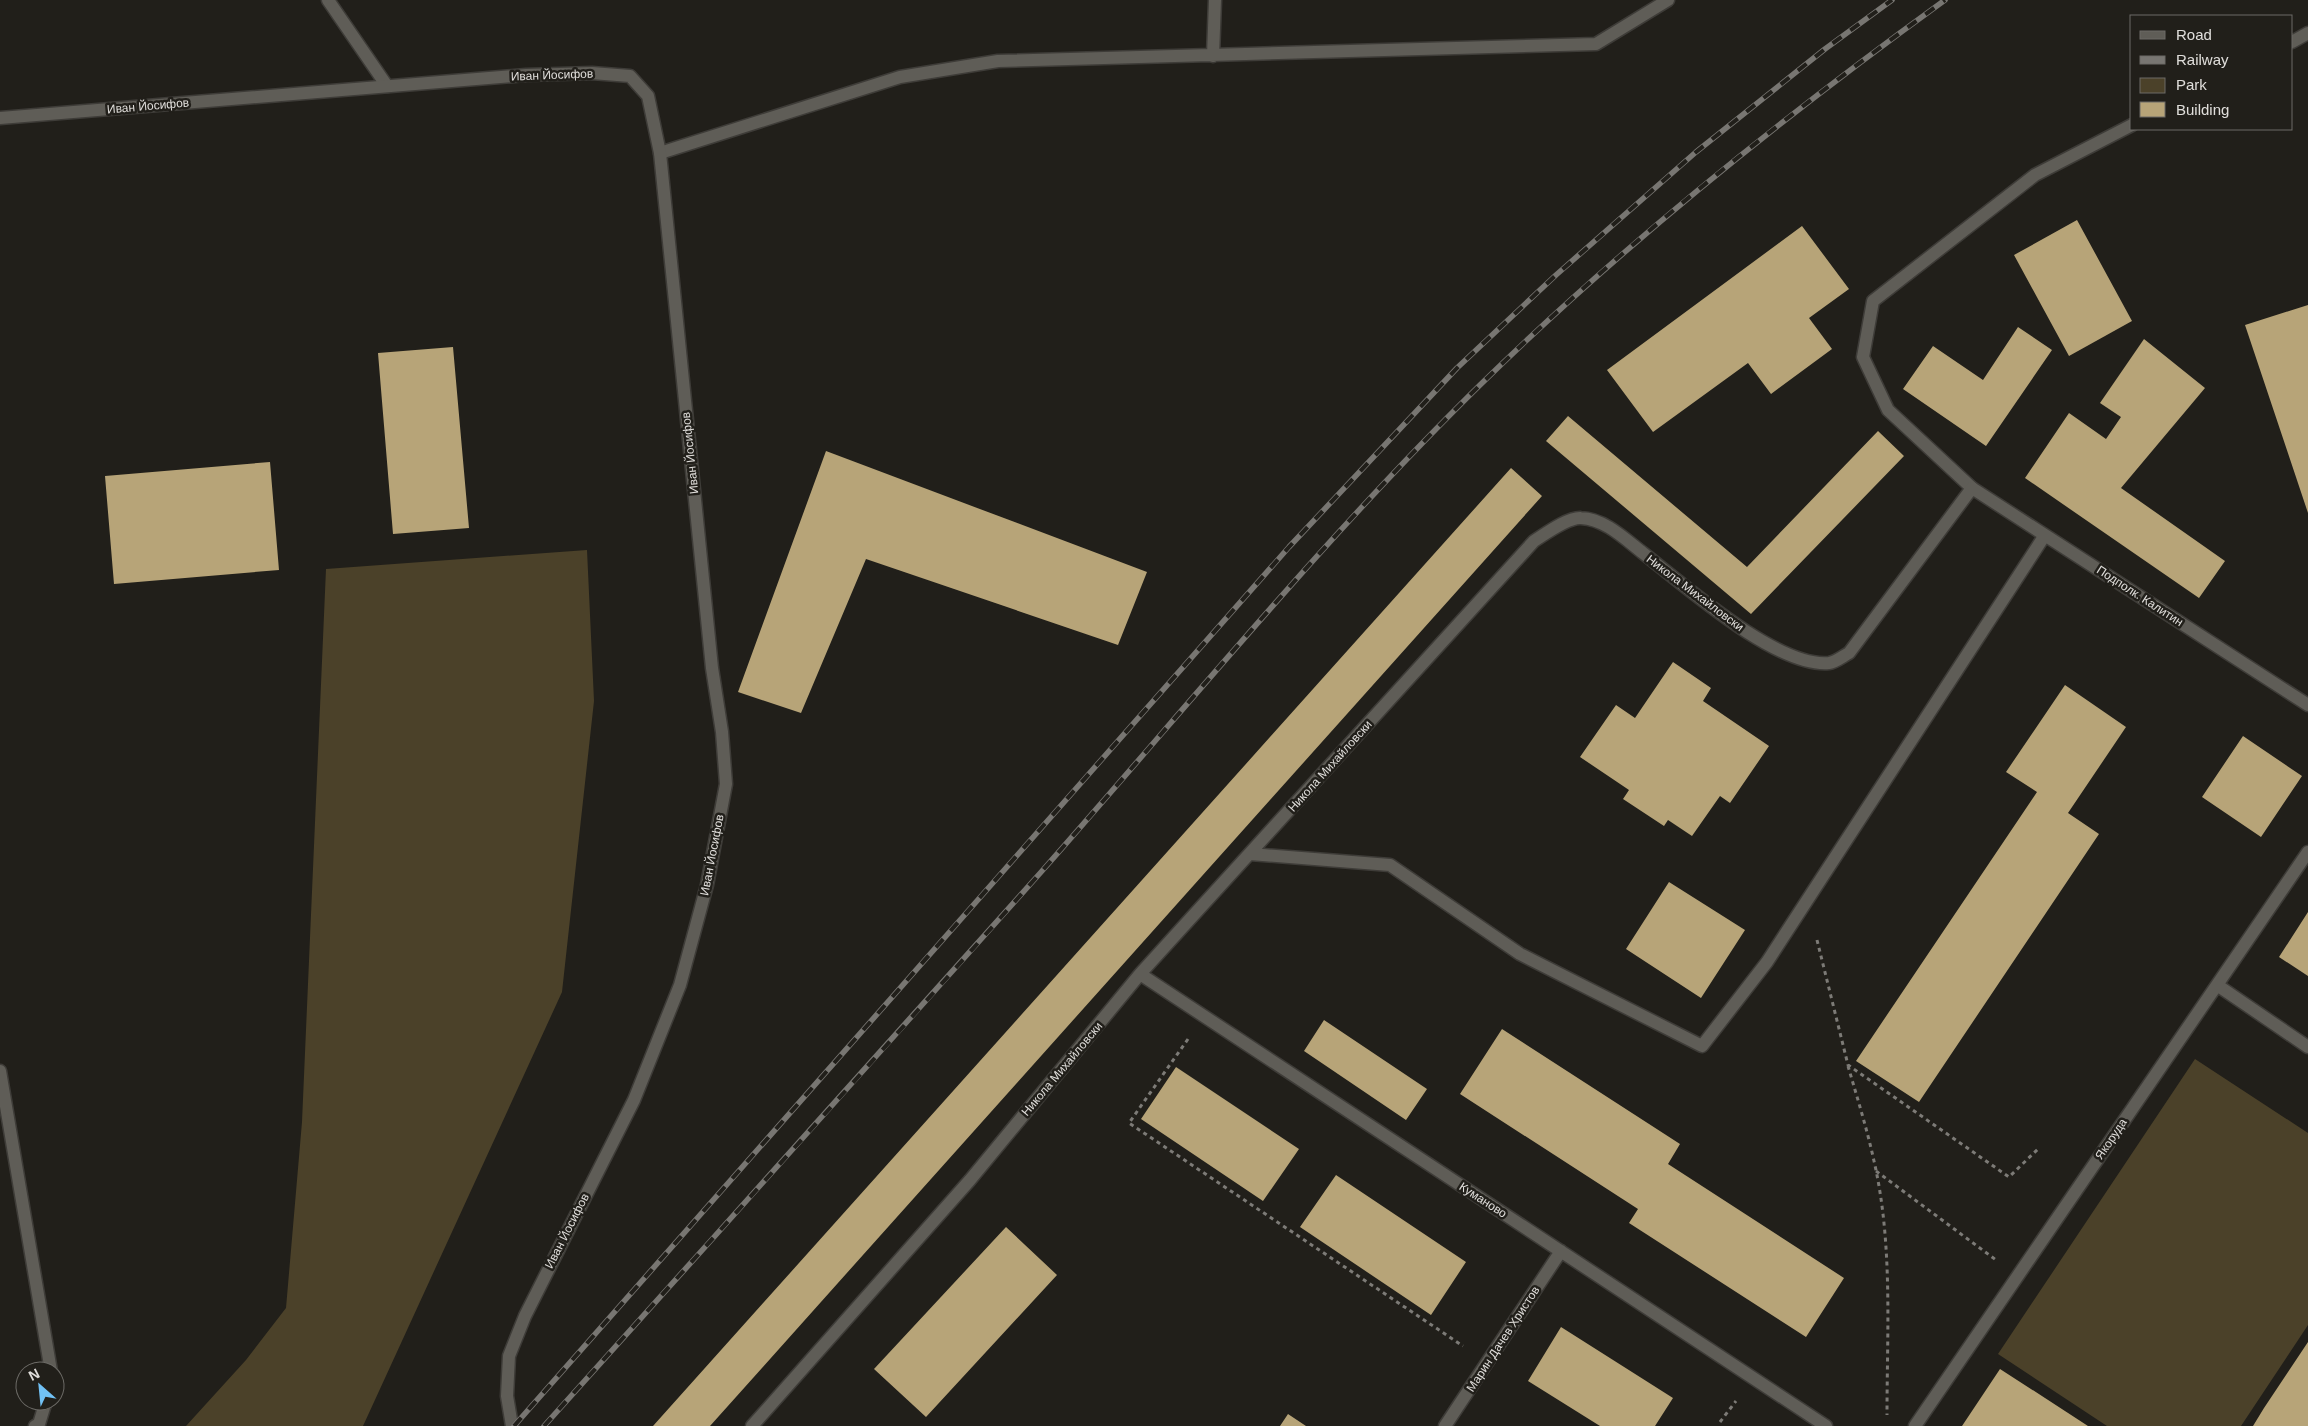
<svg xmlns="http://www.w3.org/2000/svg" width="2308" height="1426" viewBox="0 0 2308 1426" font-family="Helvetica,sans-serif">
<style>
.green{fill:#4b4129}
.building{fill:#b7a478}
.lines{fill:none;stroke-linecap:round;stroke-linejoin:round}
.service-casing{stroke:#3e3c38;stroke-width:15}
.minor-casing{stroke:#3e3c38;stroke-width:15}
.path{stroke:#7d7b77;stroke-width:3;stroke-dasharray:4 4;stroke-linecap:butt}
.service{stroke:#5f5d57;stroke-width:12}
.minor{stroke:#5f5d57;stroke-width:12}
.rail-casing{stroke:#787672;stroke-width:5.5}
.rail{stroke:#211f1a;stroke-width:4;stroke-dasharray:11;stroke-linecap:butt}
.labels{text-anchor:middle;stroke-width:5;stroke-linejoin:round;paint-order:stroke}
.street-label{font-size:12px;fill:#e0dedb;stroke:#211f1a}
</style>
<rect width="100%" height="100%" fill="#211f1a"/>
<path class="green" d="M587 550 594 701 562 992 363 1426H186L246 1360 286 1308 302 1122 326 569Z
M2195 1059 2308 1133V1325L2241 1426H2107L1998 1354Z"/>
<path class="building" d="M2077 220 2132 321 2069 356 2014 255Z
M1802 226 1849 289 1809 318 1832 349 1771 394 1748 363 1653 432 1607 370Z
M2308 305V513L2245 325Z
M2018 327 2052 350 1986 446 1903 389 1933 346 1983 380Z
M2144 339 2205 388 2121 488 2225 561 2199 598 2025 478 2069 413 2106 439 2121 417 2100 403Z
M453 347 469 528 393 534 378 353Z
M1568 416 1747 567 1878 431 1904 456 1751 614 1546 441Z
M826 451 1147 572 1118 645 866 559 801 713 738 692Z
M270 462 279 570 114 584 105 476Z
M1511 468 1542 496 710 1426H653Z
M1673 662 1711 688 1703 701 1769 746 1730 803 1720 796 1692 836 1668 820 1664 826 1623 799 1629 790 1580 757 1616 705 1635 718Z
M2065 685 2126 727 2068 813 2099 834 1919 1102 1856 1061 2037 792 2006 772Z
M2243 736 2302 776 2261 837 2202 797Z
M1669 882 1745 930 1701 998 1626 949Z
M2308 912V976L2279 957Z
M1324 1020 1427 1089 1406 1120 1304 1051Z
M1502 1029 1680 1144 1668 1164 1844 1278 1806 1337 1629 1223 1638 1209 1460 1094Z
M1176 1067 1299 1149 1263 1201 1141 1119Z
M1336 1175 1466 1262 1431 1315 1300 1227Z
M1006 1227 1057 1275 926 1417 874 1369Z
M1561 1327 1673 1398 1655 1426H1600L1528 1381Z
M2308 1342V1426H2253L2264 1408Z
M2000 1369 2045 1398 2088 1426H1962Z
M1288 1414 1306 1426H1280Z"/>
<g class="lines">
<g class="service-casing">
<path id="service" d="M328 0 387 86
M2292 42 2308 33
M1213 56 1215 0
M660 153 900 77 998 61 1596 44 1668 0
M1972 488 1888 410 1863 357 1873 301 2035 175 2132 125
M0 1071 51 1371
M35 1426 39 1424 46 1401"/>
</g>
<g class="minor-casing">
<path id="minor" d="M0 118 526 75 592 73 630 76 648 96 660 153 712 668 722 732 726 784 707 885 680 985 634 1100 525 1316 509 1356 507 1396 512 1426
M1250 854 1390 865 1520 954 1702 1046 1767 962 2045 535
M1140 974 1826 1426
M2217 985 2308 1047
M752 1426 970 1180 1140 974 1534 541C1545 534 1568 517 1581 518 1605 519 1625 539 1643 553 1684 585 1777 668 1829 663 1836 662 1843 656 1849 653L1972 488 2308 705
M1445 1426 1561 1251
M1915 1426 2308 852"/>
</g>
<path class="path" d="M1817 940 1848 1065 2009 1177 2038 1149
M1188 1039 1129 1123 1463 1346
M1848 1066C1857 1097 1867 1129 1874 1161 1893 1244 1887 1330 1887 1415
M1876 1171 1996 1260
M1720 1422 1736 1401"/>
<use href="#service" class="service"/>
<use href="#minor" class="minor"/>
<g class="rail-casing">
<path id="rail" d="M514 1426 1289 547 1457 368 1556 275 1696 152 1825 49 1892 0
M544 1426C710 1241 877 1057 1042 871 1186 708 1324 538 1480 385 1624 244 1782 118 1945 0"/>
</g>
<use href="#rail" class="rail"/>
</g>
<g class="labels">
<g class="street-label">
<text transform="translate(552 75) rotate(-2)" y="4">Иван Йосифов</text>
<text transform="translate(148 106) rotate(-5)" y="4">Иван Йосифов</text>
<text transform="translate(690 453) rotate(-96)" y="4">Иван Йосифов</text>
<text transform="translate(1695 593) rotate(37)" y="4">Никола Михайловски</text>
<text transform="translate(2140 596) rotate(33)" y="4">Подполк. Калитин</text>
<text transform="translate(1330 766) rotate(-48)" y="4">Никола Михайловски</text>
<text transform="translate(712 855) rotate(-79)" y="4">Иван Йосифов</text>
<text transform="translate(1062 1069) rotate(-50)" y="4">Никола Михайловски</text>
<text transform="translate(2111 1139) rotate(-56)" y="4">Якоруда</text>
<text transform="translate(1483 1200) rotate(33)" y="4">Куманово</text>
<text transform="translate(567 1231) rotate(-63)" y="4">Иван Йосифов</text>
<text transform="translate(1503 1339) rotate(-57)" y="4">Марин Дачев Христов</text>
</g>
</g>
<rect x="2130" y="15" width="162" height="115" fill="#211f1a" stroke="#6d6b67"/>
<rect x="2140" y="31" width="25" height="8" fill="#5f5d57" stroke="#6d6b67"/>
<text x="2176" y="40" font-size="15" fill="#e0dedb">Road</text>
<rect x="2140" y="56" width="25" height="8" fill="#787672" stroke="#6d6b67"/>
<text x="2176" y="65" font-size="15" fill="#e0dedb">Railway</text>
<rect x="2140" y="78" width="25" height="15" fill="#4b4129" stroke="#6d6b67"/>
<text x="2176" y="90" font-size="15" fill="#e0dedb">Park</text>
<rect x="2140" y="102" width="25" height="15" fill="#b7a478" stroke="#6d6b67"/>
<text x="2176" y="115" font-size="15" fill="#e0dedb">Building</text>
<g transform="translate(40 1386) rotate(333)"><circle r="24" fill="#211f1a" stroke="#6d6b67"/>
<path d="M0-4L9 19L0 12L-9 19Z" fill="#71c1f5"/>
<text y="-8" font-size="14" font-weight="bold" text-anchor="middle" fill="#e0dedb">N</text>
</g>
</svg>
